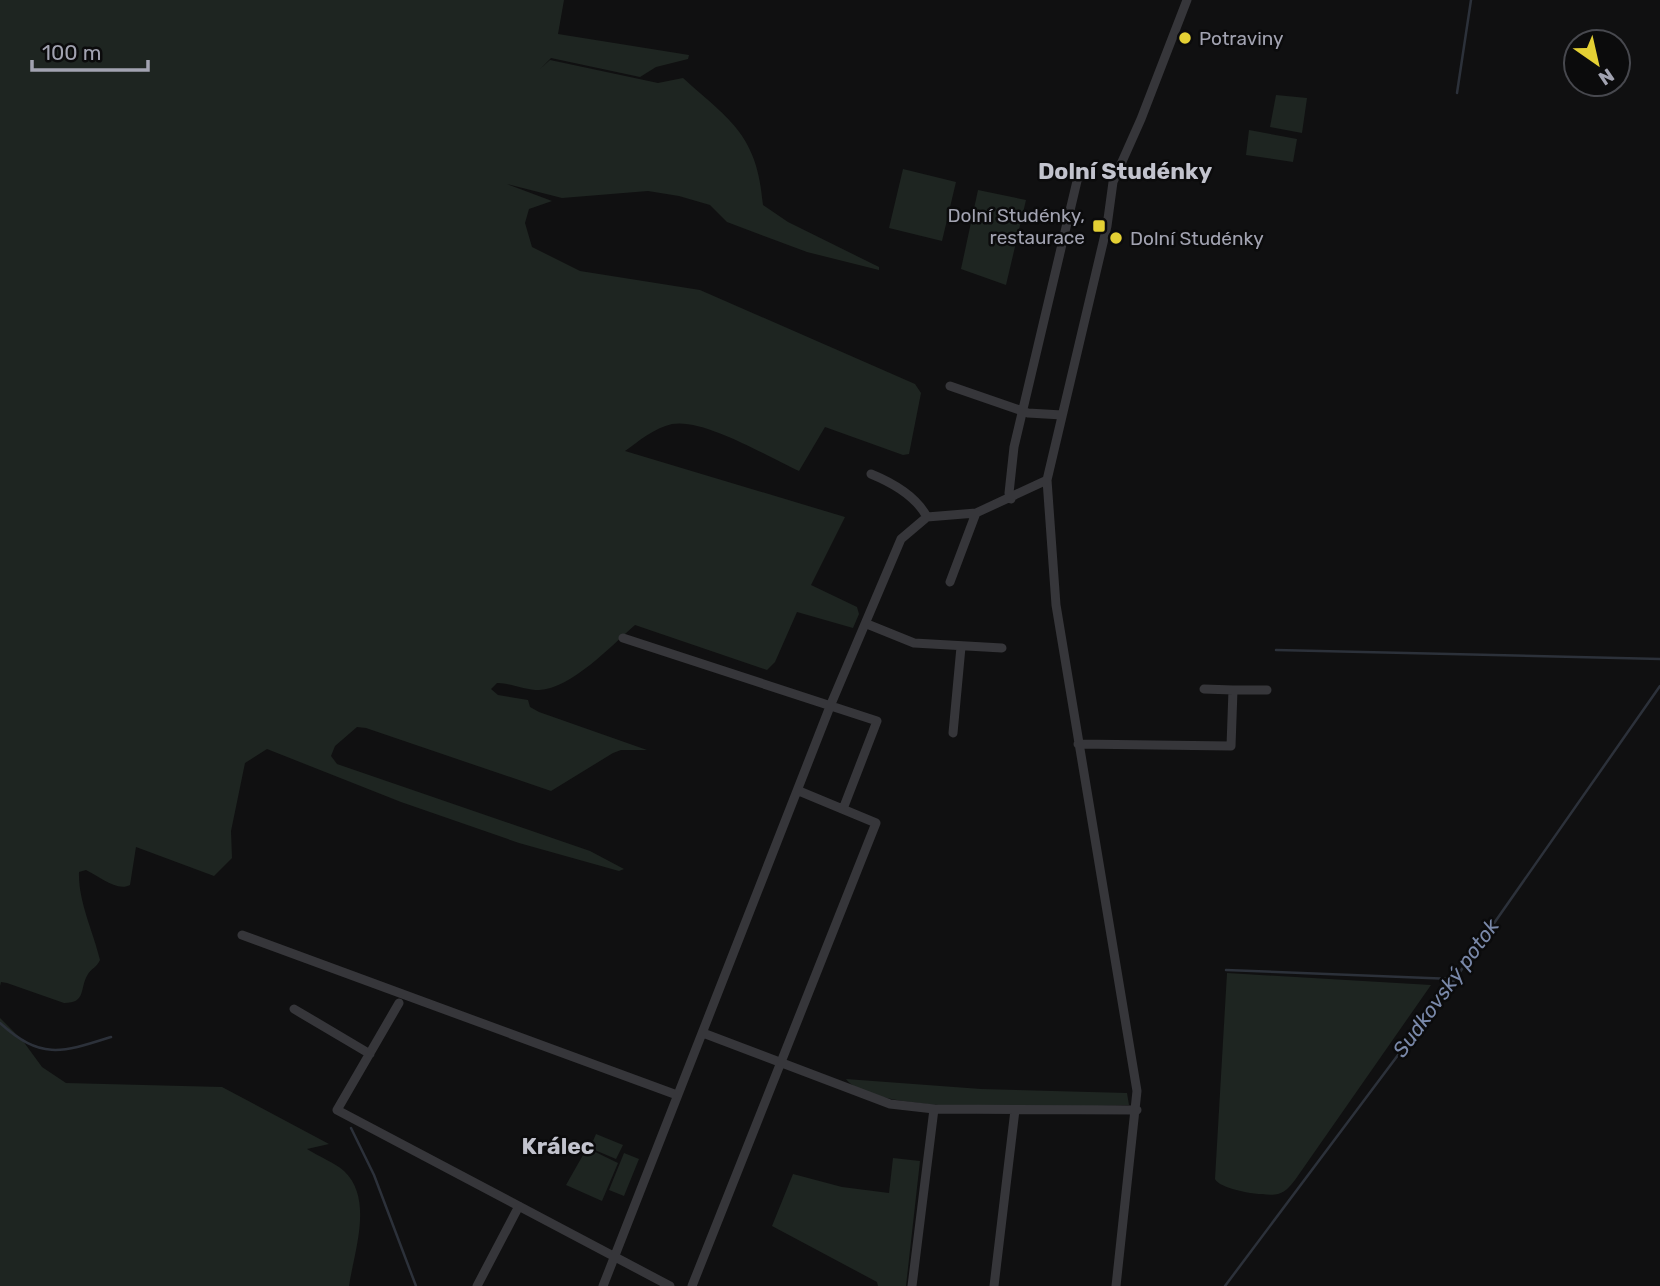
<svg xmlns="http://www.w3.org/2000/svg" width="1660" height="1286" viewBox="0 0 1660 1286" font-family="Rubik,sans-serif">
<style>
.green{fill:#1e2521}
.lines{fill:none;stroke-linecap:round;stroke-linejoin:round}
.stream{stroke:#2c313a;stroke-width:2.5}
.minor{stroke:#36363a;stroke-width:9}
.poi-dot{fill:#e4d034;stroke:#0b0b0c;stroke-width:2.5}
.labels{text-anchor:middle;stroke-width:5;stroke-linejoin:round;paint-order:stroke}
.poi-label{font-size:19px;fill:#a2a3b1;stroke:#0b0b0c;text-anchor:start}
.water-label{font-size:21px;font-style:italic;fill:#7a89aa;stroke:#0b0b0c}
.quarter-label{font-size:23px;font-weight:bold;fill:#c2c3cd;stroke:#0b0b0c}
</style>
<rect width="100%" height="100%" fill="#101011"/>
<path class="green" d="M0 0H564L558 34 689 55 688 59 656 67 640 77 551 58 540 69 550 60 658 83 683 78C732 122 757 135 763 205L788 222 879 267V270L807 252 727 222 710 205 679 196 648 191 562 198 507 184 552 201 529 209 525 223 532 247 580 271 700 290 915 384 921 393 909 454 903 455 825 427 799 471C768 457 704 418 672 424 654 428 639 441 625 451L845 517 811 585 857 607 859 614 853 628 797 612 775 662 767 670 635 625C612 645 571 689 539 690 525 690 506 682 497 683L491 689 498 695 528 700 530 707 539 712 647 750H621L613 753 551 791 366 728 357 727 335 746 331 756 337 764 590 851 624 869 619 871 519 843 401 802 267 749 245 763 231 831 232 858 214 876 136 847 130 885C117 892 99 876 86 870L79 872C78 901 93 931 100 960 97 967 92 968 88 974 79 988 87 1003 64 1003L7 983 1 982 0 986Z
M1276 95 1307 98 1302 133 1270 127Z
M1249 130 1297 139 1293 162 1246 155Z
M903 169 956 182 942 241 889 228Z
M978 190 1026 200 1006 285 961 269Z
M1227 973 1431 985 1295 1180C1290 1186 1286 1192 1278 1194 1266 1197 1220 1190 1215 1179Z
M0 1018 23 1041 42 1067 66 1083 222 1087 329 1144 307 1149C319 1157 334 1162 344 1171 374 1199 354 1252 349 1286H0Z
M846 1079 981 1089 1127 1093 1129 1105C1076 1106 876 1118 846 1079Z
M596 1134 623 1145 616 1159 590 1148Z
M587 1148 618 1163 602 1201 566 1185Z
M624 1153 639 1159 624 1196 609 1190Z
M893 1158 920 1161 906 1286H878L877 1282 772 1226 793 1174 842 1187 889 1193Z"/>
<g class="lines">
<path class="stream" d="M1457 93 1471 0
M1276 650 1660 659
M1226 970 1453 979
M0 1023C41 1060 61 1053 111 1037
M351 1128 374 1175 416 1286
M1225 1286 1455 979 1660 686"/>
<path class="minor" d="M950 386 1028 413 1062 415
M871 474C893 483 916 496 927 517
M1011 499 1009 493 1014 447 1077 181
M950 582 976 513
M867 624 914 643 1002 648
M623 638 877 721 843 809
M1204 689 1233 690
M953 733 961 647
M1078 744 1231 746 1233 690H1267
M242 935 677 1095
M399 1003 337 1110 670 1286
M294 1009 370 1054
M703 1033 890 1104 934 1109 1137 1110
M477 1286 519 1206
M603 1286 831 704 901 539 927 517 976 513 1047 480
M692 1286 876 823 799 791
M912 1286 934 1109
M994 1286 1015 1110
M1116 1286 1137 1091 1056 605 1047 480 1107 226 1113 182 1141 119 1187 0"/>
</g>
<g class="poi-dot">
<circle cx="1185" cy="38" r="7"/>
<rect x="1092" y="219" width="14" height="14" rx="3.5"/>
<circle cx="1116" cy="238" r="7"/>
</g>
<g class="labels">
<g class="poi-label">
<text x="1199" y="45">Potraviny</text>
<text x="1085" y="222" text-anchor="end">Dolní Studénky,<tspan x="1085" dy="22">restaurace</tspan></text>
<text x="1130" y="245">Dolní Studénky</text>
</g>
<g class="water-label">
<text transform="translate(1446 988) rotate(-54)" y="7">Sudkovský potok</text>
</g>
<g class="quarter-label">
<text x="1125" y="179">Dolní Studénky</text>
<text x="558" y="1154">Králec</text>
</g>
</g>
<g transform="translate(1597 63) rotate(146)"><circle r="33" fill="#0b0b0c" stroke="#47484e" stroke-width="2"/>
<path d="M0-5L12 26L0 18L-12 26Z" fill="#e4d034"/>
<text y="-10" font-size="19" font-weight="bold" text-anchor="middle" fill="#a2a3b1">N</text>
</g>
<path d="M32 60v10h116v-10" fill="none" stroke="#a2a3b1" stroke-width="3.5"/>
<text x="42" y="60" font-size="21" fill="#a2a3b1" stroke="#0b0b0c" stroke-width="5" paint-order="stroke">100 m</text>
</svg>
